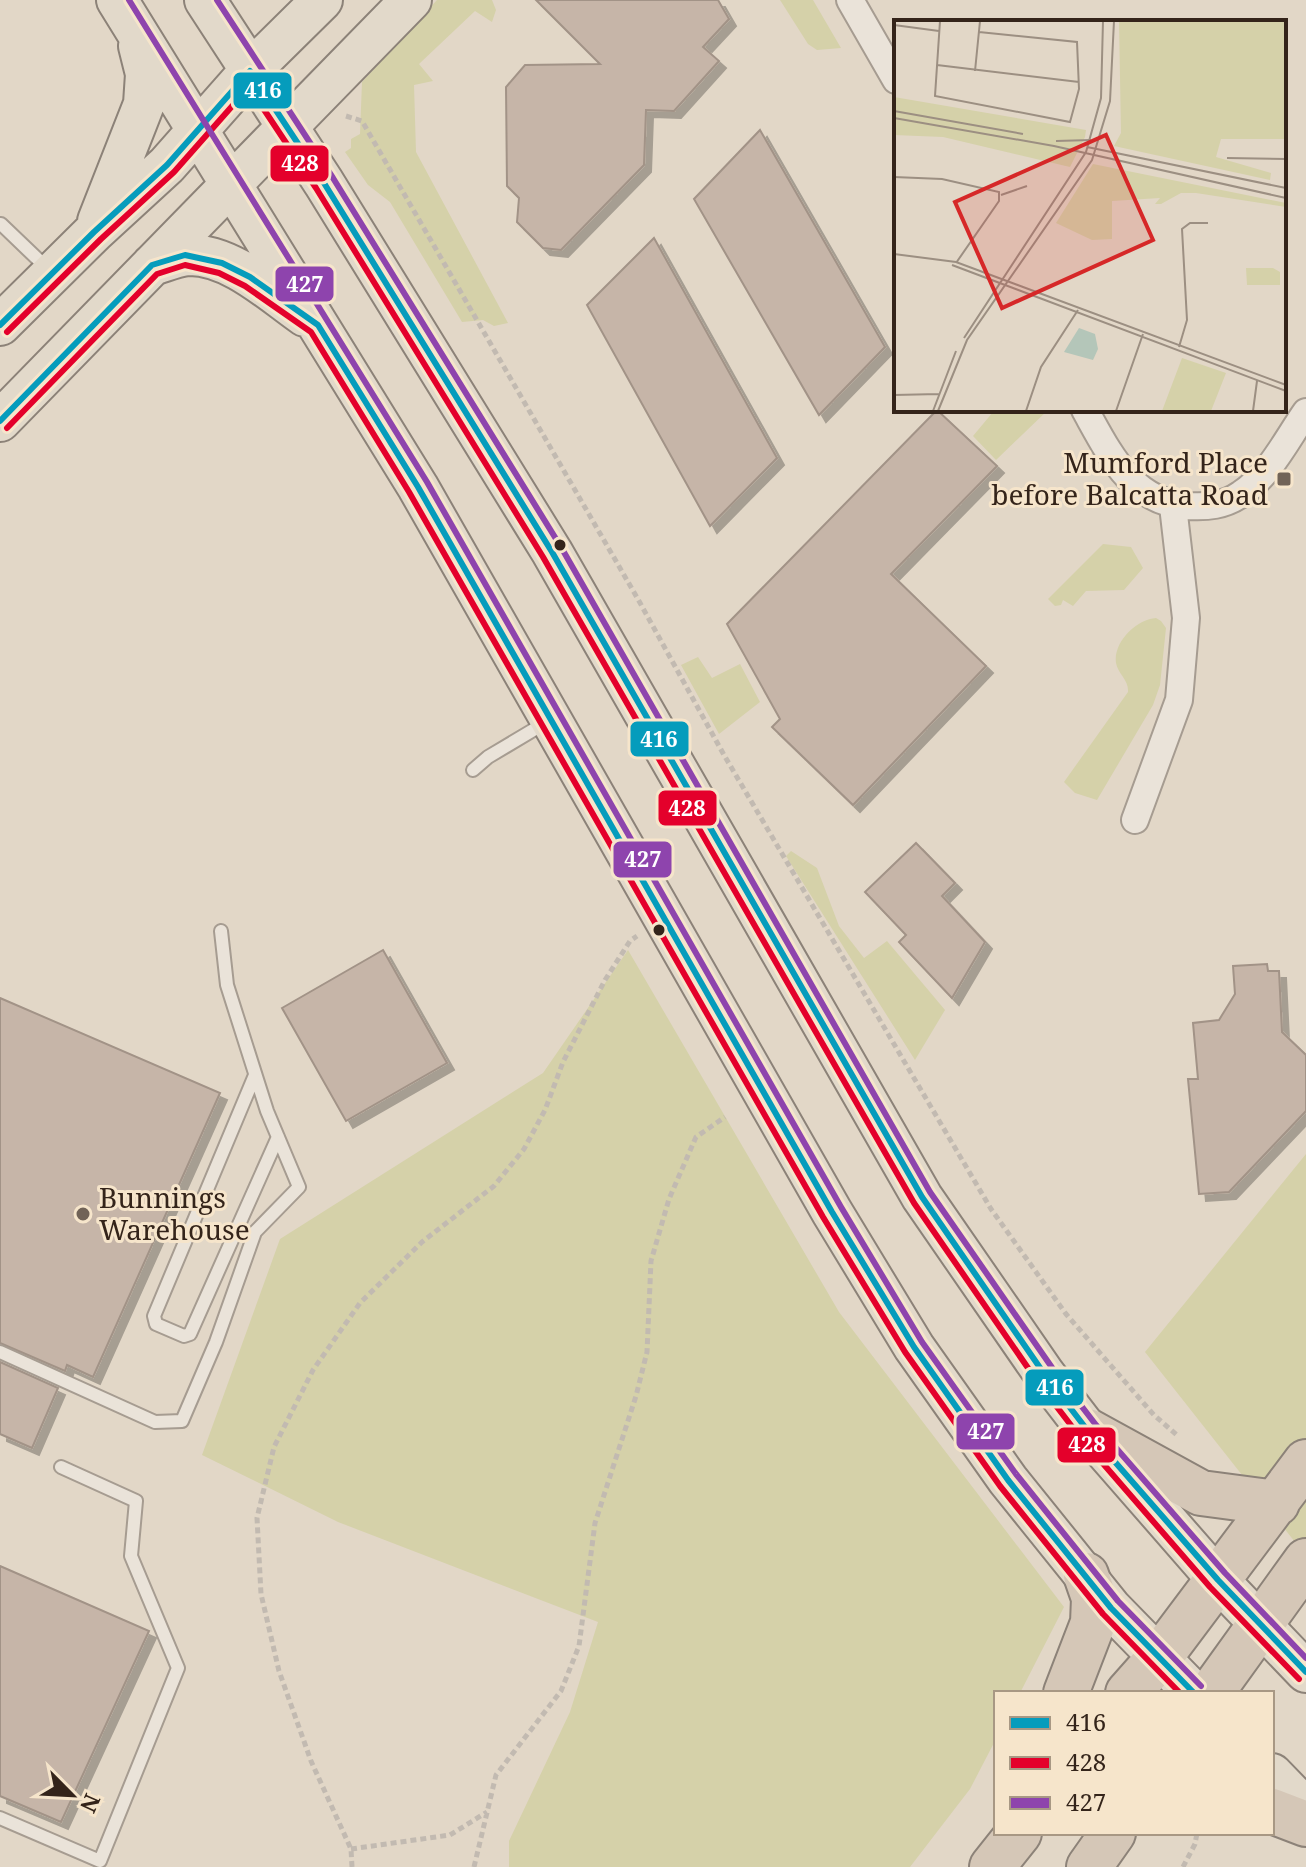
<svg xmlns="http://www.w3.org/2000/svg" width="1306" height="1867" viewBox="0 0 1306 1867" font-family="'Noto Serif',serif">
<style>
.green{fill:#d5d1a9}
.building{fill:#c6b5a8;stroke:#a29387;stroke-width:2;filter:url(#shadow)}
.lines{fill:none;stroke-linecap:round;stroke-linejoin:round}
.lane-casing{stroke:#a69c91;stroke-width:16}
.street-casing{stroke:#a69c91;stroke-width:30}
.primary-casing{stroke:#8c8278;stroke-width:44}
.highway-casing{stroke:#8c8278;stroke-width:48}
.path{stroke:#c2bab1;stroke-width:5;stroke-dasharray:6 4;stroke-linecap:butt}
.lane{stroke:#eae3d9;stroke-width:12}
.street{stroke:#eae3d9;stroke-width:26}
.primary{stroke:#e2d9ca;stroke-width:40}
.highway{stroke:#d5c7b7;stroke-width:44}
.bus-1-casing{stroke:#f6e5cb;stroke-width:12}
.bus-2-casing{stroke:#f6e5cb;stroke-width:12}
.bus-3-casing{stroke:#f6e5cb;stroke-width:12}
.bus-1{stroke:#059cbc;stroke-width:6}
.bus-2{stroke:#e4002b;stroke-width:6}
.bus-3{stroke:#8e44ad;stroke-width:6}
.poi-dot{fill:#716357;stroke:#f6e5cb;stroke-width:3}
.bus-dot{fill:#34241a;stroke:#f6e5cb;stroke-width:3}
.labels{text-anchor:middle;stroke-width:6;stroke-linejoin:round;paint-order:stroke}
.poi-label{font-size:28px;fill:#34241a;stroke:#f6e5cb;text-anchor:end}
.inset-road{fill:none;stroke:#9c8f82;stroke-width:2}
.view{fill:#d62828;fill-opacity:0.15;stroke:#d62828;stroke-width:4}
.inset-edge{fill:none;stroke:#34241a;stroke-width:4}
.line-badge{stroke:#f6e5cb;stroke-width:3}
.badge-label{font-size:22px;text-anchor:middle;font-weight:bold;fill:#fff}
</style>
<defs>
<filter id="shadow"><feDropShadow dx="7" dy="7" stdDeviation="0" flood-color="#0004"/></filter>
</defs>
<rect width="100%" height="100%" fill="#e2d7c7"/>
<path class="green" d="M437 0H492L496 10 492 22 475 11 419 64 433 81 414 85 416 152 508 323 494 326 483 320 462 322 390 202 368 185 345 152 351 148V139L360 134 362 82Z
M780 0H813L841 48 817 50 808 44Z
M992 410H1048L996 460 973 436 993 412Z
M1103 544 1131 547 1143 568 1124 590 1086 591 1073 606 1063 600 1061 605 1055 606 1048 599Z
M1156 618 1161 621 1166 628 1160 685 1153 705 1097 800 1075 793 1064 782 1128 692C1129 680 1118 674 1116 663 1113 642 1137 619 1156 618Z
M698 657 712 678 740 664 760 702 719 734 681 665Z
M791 851 817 868 839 926 864 958 887 941 945 1010 915 1060 786 856Z
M628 950 839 1312 1064 1607 1020 1693H996V1739L970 1789 910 1867H509V1841L570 1712 598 1622 338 1522 202 1455 280 1239 543 1073Z
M1306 1154V1556L1145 1352Z"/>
<path class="building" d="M536 0H718L729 19 703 47 719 61 674 111 646 110 644 165 561 250 543 248 517 222 519 198 507 186 506 87 525 65 600 64Z
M760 130 885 347 819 415 694 199Z
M654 238 777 458 710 526 587 305Z
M937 410 997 466 891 574 986 666 853 805 772 727 780 719 727 624Z
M916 843 955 883 942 896 985 942 952 998 899 942 906 935 865 892Z
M383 950 447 1063 346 1121 282 1008Z
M1267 964 1268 971H1279L1282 1032 1306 1055V1111L1229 1192 1199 1194 1188 1079H1198L1193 1023 1219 1020 1235 994 1233 966Z
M0 998 220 1093 93 1377 67 1365 65 1371 0 1343Z
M0 1362 58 1388 32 1448 0 1434Z
M0 1566 149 1631 61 1822 0 1796Z"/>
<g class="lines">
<g class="lane-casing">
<path id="lane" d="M1 224 48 269
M473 770 488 757 545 723
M255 1075 154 1316 156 1324 184 1336 190 1334 278 1137
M0 1352 155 1422 182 1421 216 1342 255 1232 299 1187 267 1111 227 985 221 931
M0 1818 100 1861 178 1668 131 1556 136 1501 61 1467"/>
</g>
<g class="street-casing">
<path id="street" d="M850 0 896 80
M1085 410C1109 453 1132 503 1188 506 1207 507 1224 506 1241 494 1269 476 1287 439 1306 412
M1135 820 1179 700 1186 618 1173 506"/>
</g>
<g class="primary-casing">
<path id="primary" d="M117 0 418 487 832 1212 914 1347 1008 1480 1111 1608 1194 1693
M205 0 324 183 552 552 922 1197 1045 1375 1088 1431 1218 1580 1306 1672
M98 221 144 104 146 74 139 46
M152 265C163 262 176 256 188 255 231 254 272 293 305 316
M0 325 94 232 167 165 250 71 322 0
M0 421 411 0
M1272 1774 1306 1809"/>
</g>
<g class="highway-casing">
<path id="highway" d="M1088 1431 1201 1493 1277 1503
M1066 1693 1093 1623 1094 1598 1086 1575
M1128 1693 1159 1658 1306 1462
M1211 1693 1306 1561
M1272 1811 1306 1824
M992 1867 1019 1833
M1089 1867 1113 1833"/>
</g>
<path class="path" d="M346 116 362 121 639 601 724 755 991 1209 1066 1314 1154 1415 1179 1437
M351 1849 450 1835 487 1812
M352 1867 351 1849 311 1761 279 1671 261 1594 257 1518 274 1447 313 1370 360 1303 422 1242 494 1186 524 1149 545 1110 563 1062 605 980 630 941 637 936
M474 1867 496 1775 561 1691 579 1646 595 1523 636 1396 647 1352 651 1261 669 1199 696 1137 725 1117
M1183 1867 1195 1844 1197 1833"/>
<use href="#lane" class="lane"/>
<use href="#street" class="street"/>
<use href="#primary" class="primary"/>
<use href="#highway" class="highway"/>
<g class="bus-1-casing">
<path id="bus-1" d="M0 325 94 232 167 165 250 71 324 183 552 552 922 1197 1045 1375 1088 1431 1218 1580 1306 1672
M0 421 152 265 185 255 222 263 250 277 318 325 418 487 832 1212 914 1347 1008 1480 1111 1608 1194 1693"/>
</g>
<g class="bus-2-casing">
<path id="bus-2" d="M7 332 101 239 174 172 249 87 316 188 543 557 914 1203 1037 1381 1080 1437 1210 1587 1299 1679
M7 428 157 274 185 265 219 273 245 286 311 332 409 492 823 1217 905 1352 1000 1486 1103 1614 1180 1693"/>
</g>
<g class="bus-3-casing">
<path id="bus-3" d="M129 0 427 482 841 1207 922 1342 1016 1474 1118 1601 1201 1686
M217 0 333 178 561 547 930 1192 1053 1369 1096 1425 1225 1573 1306 1658"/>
</g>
<use href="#bus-1" class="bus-1"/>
<use href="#bus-2" class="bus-2"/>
<use href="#bus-3" class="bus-3"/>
</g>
<g class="poi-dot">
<rect x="1276" y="471" width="16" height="16" rx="4"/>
<circle cx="83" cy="1214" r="8"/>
</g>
<g class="bus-dot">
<circle cx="560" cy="545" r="7"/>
<circle cx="659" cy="930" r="7"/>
</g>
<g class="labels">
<g class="poi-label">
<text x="1268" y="473">Mumford Place<tspan x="1268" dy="32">before Balcatta Road</tspan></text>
<text x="99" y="1208" text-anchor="start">Bunnings<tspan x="99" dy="32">Warehouse</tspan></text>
</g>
</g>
<g transform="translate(894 20)">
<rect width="392" height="392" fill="#e2d7c7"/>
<path d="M225 1H392V119H327L322 137 377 153 376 160 220 126 227 113ZM0 77 192 110 191 117 176 147 49 117 0 115ZM199 144 392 183V187L302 173H287L267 184H261L266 178 218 181V219L198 220 162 203ZM352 248H379L386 252V265H353ZM288 338 332 353 317 391H268Z" fill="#d5d1a9"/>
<path d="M185 308 201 314 204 329 199 340 170 332Z" fill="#b4c6b9"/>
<path class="inset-road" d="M46 1 41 76 176 102 185 69 183 22 85 12M0 5 45 11M43 45 185 62M81 51 86 1M0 91 129 114M0 98 160 126 392 178M162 121 197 120M193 127 392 168M333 138 392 139M0 157 48 159 105 172V181L62 243M107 175 133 166M0 234 62 242 392 365M58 245 392 371M70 318 192 132 207 78 209 1M285 327 293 300 288 209 296 203H314M0 375 45 374M39 391 62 331M44 391 73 320 198 140 216 81 220 1M132 391 147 347 184 290M222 391 249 314M359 391 363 361"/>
<path class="view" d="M212 115 259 220 108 288 61 182Z"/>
<rect width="392" height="392" class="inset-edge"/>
</g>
<g class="line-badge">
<rect x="232" y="71" width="61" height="39" rx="8" fill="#059cbc"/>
<rect x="269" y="144" width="61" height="39" rx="8" fill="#e4002b"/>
<rect x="274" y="265" width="61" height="38" rx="8" fill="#8e44ad"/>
<rect x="629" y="720" width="61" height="38" rx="8" fill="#059cbc"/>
<rect x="657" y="789" width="61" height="38" rx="8" fill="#e4002b"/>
<rect x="612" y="840" width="61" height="39" rx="8" fill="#8e44ad"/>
<rect x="1024" y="1368" width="61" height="39" rx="8" fill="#059cbc"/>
<rect x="955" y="1412" width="61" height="39" rx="8" fill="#8e44ad"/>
<rect x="1056" y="1426" width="61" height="38" rx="8" fill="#e4002b"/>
</g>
<g class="badge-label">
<text x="263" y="98">416</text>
<text x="300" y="171">428</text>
<text x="305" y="292">427</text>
<text x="659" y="747">416</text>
<text x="687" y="816">428</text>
<text x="643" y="867">427</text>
<text x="1055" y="1395">416</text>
<text x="986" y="1439">427</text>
<text x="1087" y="1452">428</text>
</g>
<rect x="994" y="1691" width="280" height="144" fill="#f6e5cb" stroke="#a89884" stroke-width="2"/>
<rect x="1010" y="1717" width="40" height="12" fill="#059cbc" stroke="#a89884" stroke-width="2"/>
<text x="1066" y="1731" font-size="24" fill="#34241a">416</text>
<rect x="1010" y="1757" width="40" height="12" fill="#e4002b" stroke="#a89884" stroke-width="2"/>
<text x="1066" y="1771" font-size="24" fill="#34241a">428</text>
<rect x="1010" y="1797" width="40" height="12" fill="#8e44ad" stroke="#a89884" stroke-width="2"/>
<text x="1066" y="1811" font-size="24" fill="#34241a">427</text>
<g transform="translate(72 1795) rotate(114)" stroke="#f6e5cb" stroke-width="6" paint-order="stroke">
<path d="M0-6L14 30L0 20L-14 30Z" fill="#34241a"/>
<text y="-12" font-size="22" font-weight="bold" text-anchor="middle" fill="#34241a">N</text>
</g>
</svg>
